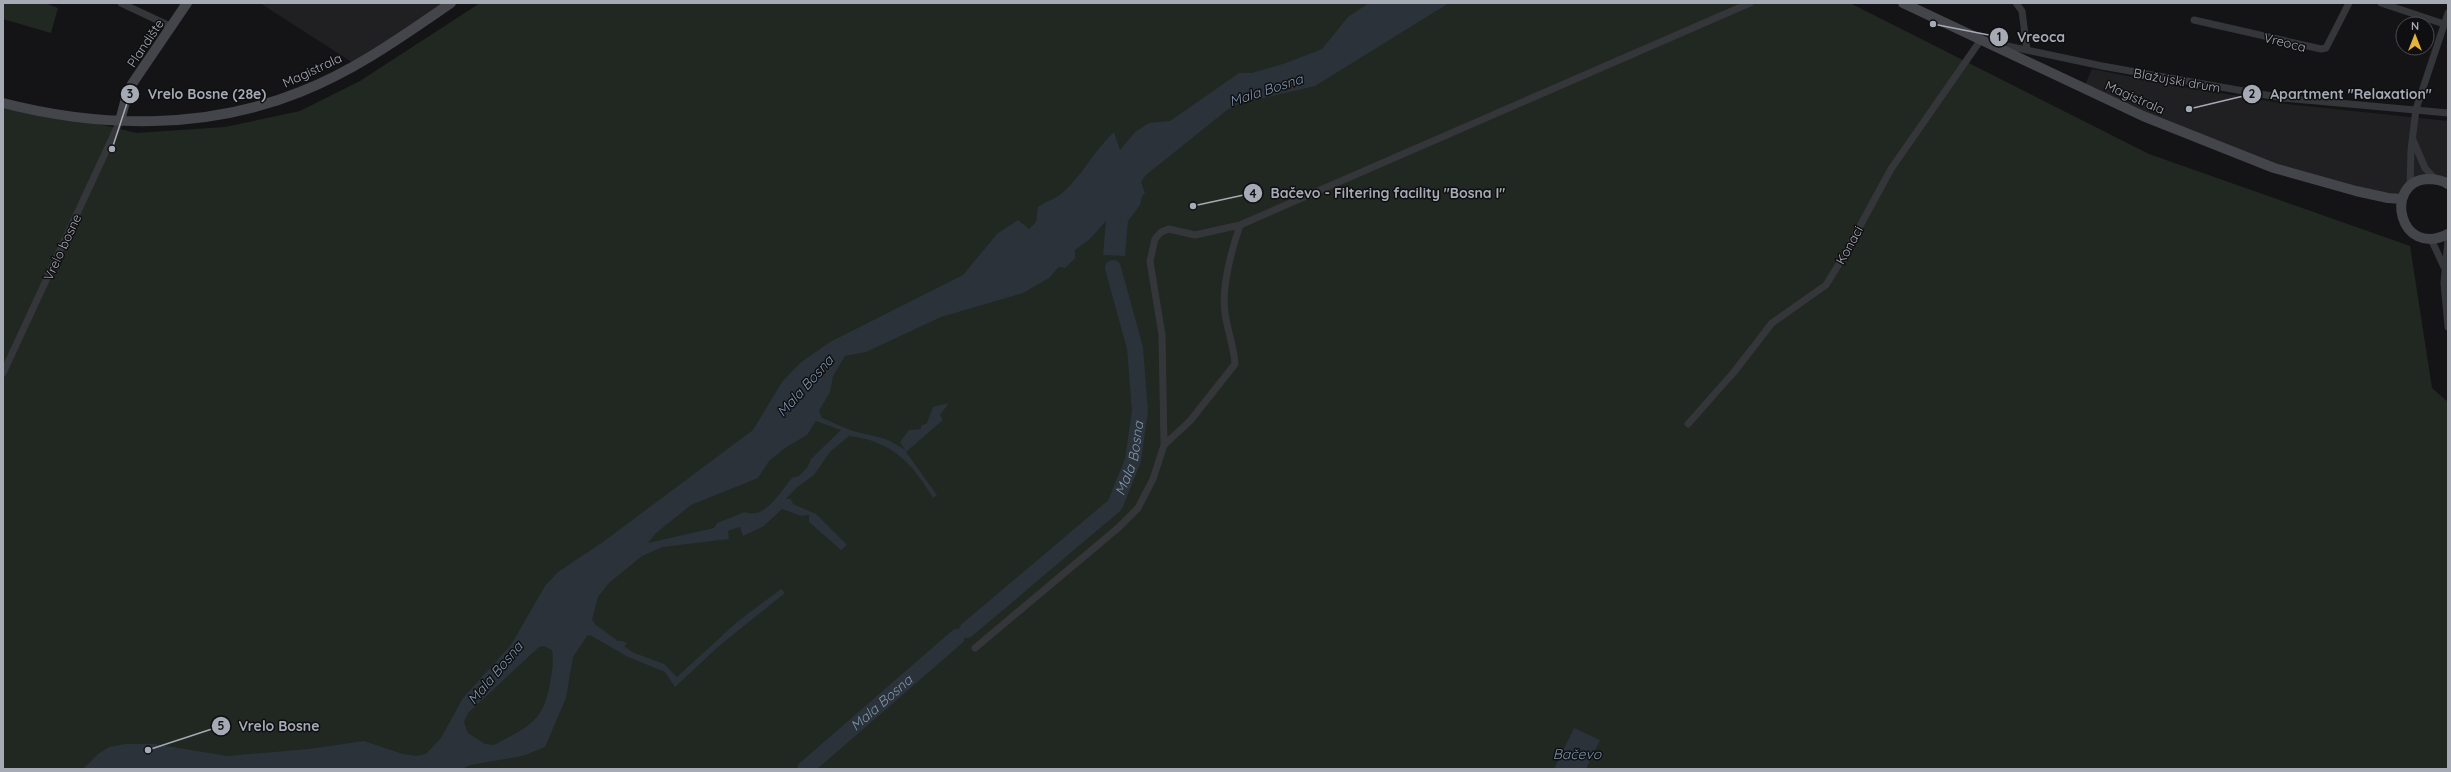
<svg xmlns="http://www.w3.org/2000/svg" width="2451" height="772" viewBox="0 0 2451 772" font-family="Quicksand,sans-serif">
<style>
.built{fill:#202022}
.green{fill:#202821}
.water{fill:#2b3239;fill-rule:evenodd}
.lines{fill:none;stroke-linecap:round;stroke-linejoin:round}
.river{stroke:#2b3239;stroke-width:16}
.street{stroke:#35363a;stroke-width:7}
.secondary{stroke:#43454a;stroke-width:10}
.labels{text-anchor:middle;stroke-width:3;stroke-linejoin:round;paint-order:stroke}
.street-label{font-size:13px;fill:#a6aab5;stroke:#0f0f11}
.water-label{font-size:14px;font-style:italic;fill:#7f96ae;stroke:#0f0f11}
.leader{fill:none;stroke:#a6aab5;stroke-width:1.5}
.callout-dot{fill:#a6aab5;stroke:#0f0f11;stroke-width:1.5}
.mark-label{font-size:12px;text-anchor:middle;font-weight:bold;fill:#111}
.callout-label{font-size:14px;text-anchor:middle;font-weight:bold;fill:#a6aab5;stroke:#0f0f11;stroke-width:3;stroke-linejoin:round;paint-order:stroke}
</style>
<rect width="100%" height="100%" fill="#141416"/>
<path class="built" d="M260 3H450L353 63Z
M2092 69 2178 86 2287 104 2448 121V184L2425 179 2402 199 2314 181 2083 89Z"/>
<path class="green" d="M3 3H45L58 8 51 33 3 19Z
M480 3H1850L2149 154 2410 246 2432 388 2448 402V769H3V100L136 133 225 127 300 111 360 81Z"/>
<path class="water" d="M1369 3H1449L1315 86 1238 104 1227 110 1146 175 1141 182 1145 193 1142 196 1140 205 1128 221 1125 256 1103 255 1106 221 1090 239 1075 250V258L1065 268 1059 267 1049 278 1023 293 941 317 866 352 845 356 833 376 830 392 819 411 822 418C833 422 845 429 857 432 880 438 885 436 905 450L900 442 909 430 921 429V426L927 423 933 407 949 403 940 415 943 420 906 452 937 495 933 498C912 463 892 441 849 436L830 452 814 475 796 488 786 499H791L793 504 816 514 847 545 841 550 809 522V515L802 516 782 509 764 526 743 536 740 527 728 531 729 539 663 547 642 556 609 583 598 597 592 620 596 625 618 641H623L627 644 624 646 632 652 664 664 677 677 737 622 781 589 785 593 719 646 675 687 665 672 628 657 590 635 587 636 573 657 566 698 545 747 523 756 470 765 463 769H83L98 754 109 747 125 744H155L227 756 309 749 364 741 403 754 416 756 426 754 441 738 463 698 511 645 545 586 558 572 603 542 753 430 782 382 800 363 830 342 963 275 997 234 1018 220 1029 229 1036 222 1038 207C1045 202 1054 199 1060 195 1082 177 1094 150 1114 132L1120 150 1135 132 1149 123 1170 121 1239 73H1252L1286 63 1322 49 1348 17ZM816 421 841 430 811 459 807 468 799 476 792 478C780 492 765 520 745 512L717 523 714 528 648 543 656 533 691 505 758 478 769 461 785 448 807 435ZM544 646 552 650C554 661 552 672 550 683 544 722 526 728 494 745L485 744 468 733 464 722 468 713 539 647Z
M1574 728 1600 740 1586 769H1554Z"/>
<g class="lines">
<g class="river">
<path id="s1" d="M967 630 1115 505 1133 460 1140 411 1135 348 1113 268"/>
<path id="s2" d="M805 769 957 637"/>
</g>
<path class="street" d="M121 3 172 27
M2016 3 2022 11 2027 50
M2381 3 2444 24
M2194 20 2321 49 2326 48 2349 3
M1998 44 2102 66 2283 98 2448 113
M2413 140 2425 168 2435 179
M2410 187 2411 150 2416 109 2448 13
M2431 239 2444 267
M2448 240 2444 283 2448 327
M3 373 120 121
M1688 424 1734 372 1772 323 1826 285 1842 259 1891 169 1980 41 1986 42
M1164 445 1190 421 1235 364C1234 346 1227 330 1225 313 1221 287 1232 249 1240 225
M975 648 1118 528 1138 508 1153 479 1164 445 1162 335 1150 261 1155 239 1161 232 1169 229 1195 235 1240 225 1750 3"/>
<path class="secondary" d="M1903 3 2143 116 2274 168 2356 191 2388 198 2402 199
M3 103C100 128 206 130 300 92 354 71 403 36 451 3
M120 121 126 98 132 84 187 3
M2448 184C2442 180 2435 179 2427 179 2383 182 2399 259 2448 234"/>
</g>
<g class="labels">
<g class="street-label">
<text transform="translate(2285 42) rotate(14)" y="5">Vreoca</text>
<text transform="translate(145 43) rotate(-56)" y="5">Plandište</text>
<text transform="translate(312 70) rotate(-25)" y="5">Magistrala</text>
<text transform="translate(2177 80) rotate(10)" y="5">Blažujski drum</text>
<text transform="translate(2135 97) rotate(24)" y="5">Magistrala</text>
<text transform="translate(1849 245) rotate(-61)" y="5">Konaci</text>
<text transform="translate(62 247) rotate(-65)" y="5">Vrelo bosne</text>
</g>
<g class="water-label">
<text transform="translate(1266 90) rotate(-18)" y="5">Mala Bosna</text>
<text transform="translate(805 386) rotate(-48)" y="5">Mala Bosna</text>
<text dy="5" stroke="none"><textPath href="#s1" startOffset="243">Mala Bosna</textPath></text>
<text transform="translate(495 673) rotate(-50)" y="5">Mala Bosna</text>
<text dy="5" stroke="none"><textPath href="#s2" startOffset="101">Mala Bosna</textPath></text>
<text x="1577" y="759">Bačevo</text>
</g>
</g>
<path class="leader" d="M1933 24L1999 37M2189 109L2252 94M112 149L130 94M1193 206L1253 193M148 750L221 726"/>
<g class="callout-dot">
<circle cx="1933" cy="24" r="4"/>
<circle cx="2189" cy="109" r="4"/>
<circle cx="112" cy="149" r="4"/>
<circle cx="1193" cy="206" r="4"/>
<circle cx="148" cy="750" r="4"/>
<circle cx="1999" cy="37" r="10"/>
<circle cx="2252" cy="94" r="10"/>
<circle cx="130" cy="94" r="10"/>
<circle cx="1253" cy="193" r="10"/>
<circle cx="221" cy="726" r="10"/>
</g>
<g class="mark-label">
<text x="1999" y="41">1</text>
<text x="2252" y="98">2</text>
<text x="130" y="98">3</text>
<text x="1253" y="198">4</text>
<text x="221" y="730">5</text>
</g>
<g class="callout-label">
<text x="2041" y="42">Vreoca</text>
<text x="2351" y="99">Apartment "Relaxation"</text>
<text x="207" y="99">Vrelo Bosne (28e)</text>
<text x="1388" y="198">Bačevo - Filtering facility "Bosna I"</text>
<text x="279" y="731">Vrelo Bosne</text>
</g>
<rect width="2451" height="772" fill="none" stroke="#a6aab5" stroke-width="8"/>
<g transform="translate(2415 36)"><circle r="19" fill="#0f0f11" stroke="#4b4d53"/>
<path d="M0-3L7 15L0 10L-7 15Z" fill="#e7b43b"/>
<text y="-6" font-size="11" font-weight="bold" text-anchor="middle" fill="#a6aab5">N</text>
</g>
</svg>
